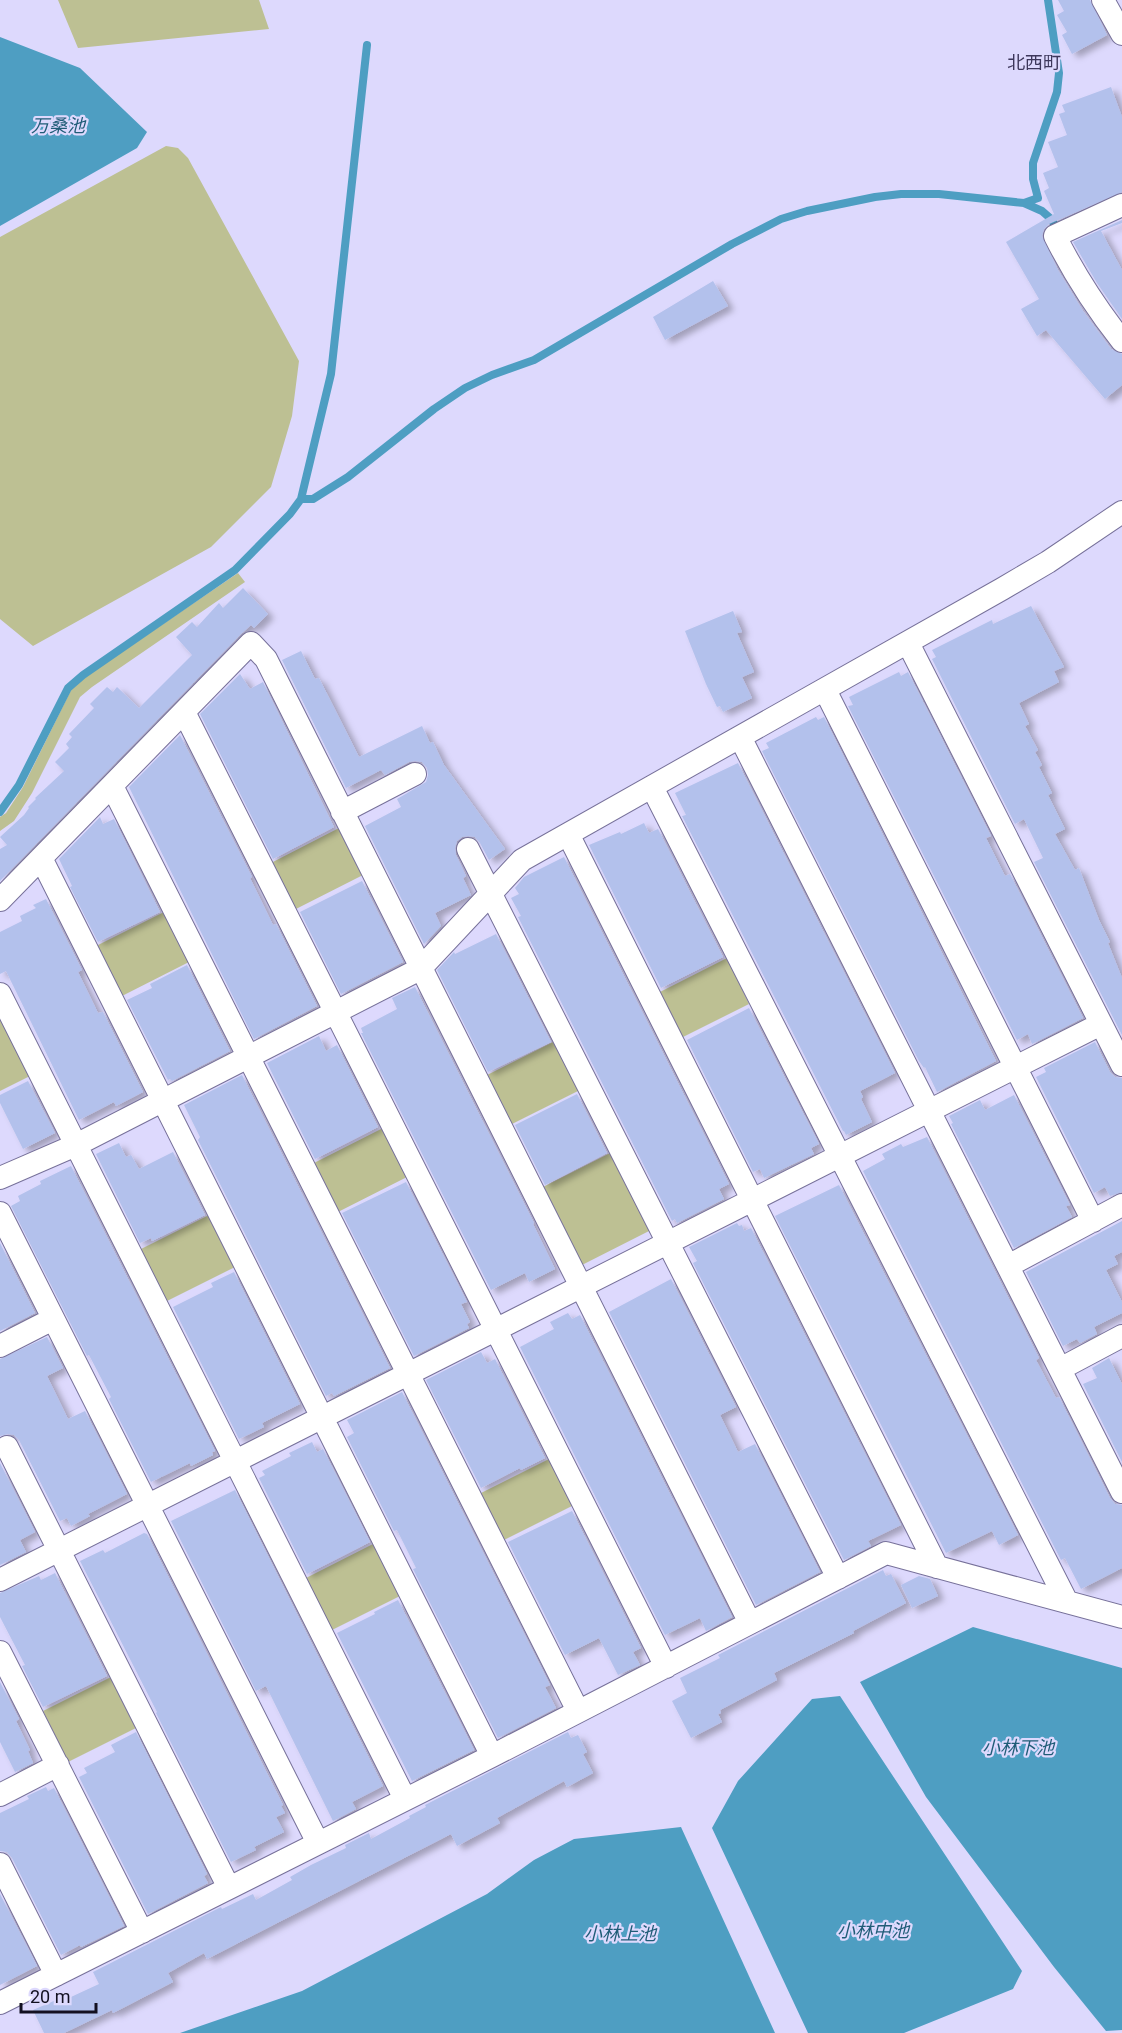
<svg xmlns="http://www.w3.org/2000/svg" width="1122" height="2033" viewBox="0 0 1122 2033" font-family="Roboto,'Noto Sans JP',sans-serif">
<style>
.green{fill:#bdc093}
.water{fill:#4e9ec2}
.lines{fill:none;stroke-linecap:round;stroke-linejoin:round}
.stream{stroke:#4e9ec2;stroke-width:8}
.building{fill:#b3c1ec;filter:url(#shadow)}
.street-casing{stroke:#77719a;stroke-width:24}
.street{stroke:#fff;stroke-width:22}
.labels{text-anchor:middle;stroke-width:4.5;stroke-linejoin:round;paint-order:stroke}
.neighbourhood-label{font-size:18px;fill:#3d375b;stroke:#ddd9fd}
.water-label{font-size:18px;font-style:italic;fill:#1f5c77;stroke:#ddd9fd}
</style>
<defs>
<filter id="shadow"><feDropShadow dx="6" dy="4" stdDeviation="3" flood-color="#0004"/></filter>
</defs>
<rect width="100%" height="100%" fill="#ddd9fd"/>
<path class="green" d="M58 0H259L269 29 78 48Z
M166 146 178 148 188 158 299 361 292 416 271 487 211 547 33 646 0 619V237Z
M238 573 245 582 92 687 80 697 32 793 14 821 0 831V817L6 813 23 787 71 690 85 677Z
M339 828 363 875 292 911 269 864Z
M164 912 189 962 120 997 94 947Z
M727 958 749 1004 681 1038 658 993Z
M0 1014 32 1075 0 1091Z
M555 1041 580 1090 510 1125 485 1076Z
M383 1128 407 1177 336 1213 312 1164Z
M612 1152 651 1230 580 1266 541 1188Z
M211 1214 237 1266 165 1302 139 1250Z
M549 1459 572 1506 502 1541 479 1494Z
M373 1544 400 1596 332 1630 306 1578Z
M113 1676 138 1727 68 1762 43 1711Z"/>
<path class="water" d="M0 37 80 68 147 132 137 148 0 226Z
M973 1627 1122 1668V2030L1106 2031 1054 1967 926 1797 860 1682Z
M840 1696 1022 1971 1013 1989 904 2033H808L712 1828 738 1781 812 1699Z
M681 1827 775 2033H180L302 1991 487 1894 534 1860 574 1839Z"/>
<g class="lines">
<path class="stream" d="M1024 203 1038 198 1033 179V163L1057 92 1059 73 1048 0
M301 499H313L348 477 434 409 465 388 492 375 534 360 732 244 781 219 807 211 875 197 901 194H939L1024 203 1042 211 1050 218 1060 232
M0 812 19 785 68 688 83 675 235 570 290 514 301 499 331 374 367 45"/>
</g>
<path class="building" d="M1058 0H1090L1107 35 1072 54 1062 35 1067 32 1057 15 1064 11Z
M1111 87 1122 117V192L1049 224 1044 229 1042 236 1058 270 1083 311 1111 349 1122 354V385L1105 399 1046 330 1037 336 1021 309 1039 299 1006 242 1054 214 1044 191 1049 188 1043 173 1058 167 1048 142 1067 135 1059 114 1065 112 1062 105Z
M1122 220V223L1101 231 1122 270V319L1097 283 1073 242Z
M713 281 728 306 665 340 653 317Z
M243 588 268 614 254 628 251 625 241 634 0 881V849L7 845 0 837 24 815 29 808 28 807 36 799 35 798 64 771 55 762 69 748 66 744 72 737 69 734 94 708 90 704 107 687 113 692 117 687 139 708 192 655 176 637 192 622 197 627 219 603 223 608Z
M1031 606 1064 667 1054 671 1059 682 1019 703 1029 724 1025 726 1038 750 1035 752 1042 765 1039 767 1052 793 1048 795 1065 829 1055 834 1075 870 1079 868 1099 920 1110 942 1108 943 1122 978V1035L1034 862 1043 858 1024 819 1015 824 932 659 936 657 932 650 992 620 993 624Z
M733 611 742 632 737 633 754 672 742 677 752 698 723 712 720 706 717 707 706 684 685 631Z
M301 651 315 679 319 678 359 757 422 726 430 743 433 742 444 765 505 849 489 860 480 843 475 837 468 836 462 837 457 841 455 848 456 855 466 876 463 878 471 895 435 913 441 926 424 944 365 826 401 807 397 799 426 782 428 775 427 768 422 762 415 761 409 762 385 775 381 770 346 788 282 660Z
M899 672 901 676 908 672 991 836 986 838 1005 876 1010 874 1083 1018 1032 1044 1028 1034 1017 1040 848 706 853 705 849 697Z
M240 674 250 689 263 682 334 827 273 859 200 714Z
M816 717 818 720 824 717 996 1061 937 1092 925 1067 924 1068 919 1061 762 751 769 748 766 743Z
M180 735 252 877 250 878 273 925 276 924 317 1006 254 1039 129 787Z
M738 763 895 1073 860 1091 863 1097 861 1099 872 1122 846 1135 844 1131H843L682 816 686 815 675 793Z
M100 817 103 824 114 819 160 912 98 942 70 887 72 886 59 859Z
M644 823 649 833 658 829 723 957 661 988 589 845 620 832 621 834Z
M564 857 729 1184 719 1189 724 1199 677 1223 675 1219 672 1221 518 917 521 916 511 898 519 894 515 888 524 877Z
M362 881 403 962 341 994 300 912Z
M46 899 82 970 78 972 98 1013 103 1012 143 1092 116 1106 114 1102 79 1120 6 971 0 974V932L22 921 20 916 36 908 33 905Z
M496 934 551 1042 488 1072 437 970 454 952 455 954Z
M187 965 230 1051 172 1081 170 1079 168 1080 127 1000 152 988 150 984Z
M415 987 534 1223 533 1224 555 1269 529 1282 525 1273 491 1290 361 1033H363L361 1028 397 1009 392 998Z
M749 1008 819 1144 811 1148 814 1154 764 1178 760 1169 753 1172 687 1040Z
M319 1036 326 1051 337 1045 378 1127 315 1159 267 1063Z
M1095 1042 1110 1072 1115 1077 1122 1078V1192L1110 1196 1105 1187 1094 1193 1036 1077 1046 1072 1044 1068Z
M242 1075 390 1368 334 1396 332 1393 326 1396 198 1140 200 1137 184 1105Z
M28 1081 55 1133 23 1149 0 1103V1095Z
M577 1094 607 1153 545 1185 515 1125Z
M1014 1095 1070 1205 1066 1206 1072 1217 1014 1248 951 1124 953 1123 949 1116 980 1100 985 1110Z
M927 1137 1039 1358 1036 1360 1056 1398 1059 1397 1110 1498 1115 1504 1122 1505V1568L1081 1589 1065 1558 1061 1560 863 1171 885 1159 882 1154 901 1144 903 1147Z
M119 1143 126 1157 131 1155 139 1169 173 1152 205 1215 152 1241 151 1238 140 1243 96 1154Z
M71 1166 215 1451 212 1452 213 1455 191 1466 190 1463 151 1482 109 1399 111 1397 89 1355 87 1356 11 1206 20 1201 18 1196 41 1184 40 1181Z
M406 1182 467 1302 461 1304 470 1322 467 1324 469 1328 414 1356 342 1213Z
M839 1185 1018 1535 999 1545 992 1531 946 1553 775 1216Z
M1122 1221V1252L1114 1256 1118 1264 1106 1270 1122 1302V1313L1094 1327 1097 1334 1080 1343 1077 1339 1063 1346 1026 1272Z
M737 1223 739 1226 742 1225 744 1231 751 1228 901 1525 868 1541 871 1546 844 1560 693 1263 697 1261 689 1247Z
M0 1243 35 1313 0 1331Z
M234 1272 300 1404 262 1423 264 1427 239 1439 173 1307 213 1287 211 1283Z
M671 1279 736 1407 720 1415 738 1452 755 1444 820 1572 756 1605 609 1312Z
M568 1313 572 1319 580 1315 732 1617 706 1631 700 1618 665 1635 520 1347 554 1329 550 1322Z
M47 1337 63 1368 47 1376 68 1419 85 1411 127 1494 88 1514 90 1516 71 1526 67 1518 60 1521 19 1440 14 1435 8 1434 0 1436V1359Z
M481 1352 487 1363 495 1359 545 1458 521 1470 520 1468 481 1488 426 1380Z
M1109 1358 1122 1384V1462L1083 1384 1097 1378 1092 1368Z
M402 1392 550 1685 545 1687 556 1708 498 1738 413 1569 416 1568 397 1530 394 1531 347 1437 354 1433 347 1420Z
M312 1442 317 1452 323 1449 370 1542 307 1574 259 1478 265 1475 262 1471 291 1456 289 1453Z
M0 1463 35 1532 20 1540 26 1552 0 1565Z
M235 1490 383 1786 352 1802 356 1809 333 1821 266 1686 256 1691 171 1521Z
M572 1511 641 1648 633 1652 640 1665 618 1675 599 1638 565 1655 508 1542Z
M144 1533 147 1534 283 1805 281 1806 285 1813 276 1817 284 1832 254 1847 256 1850 231 1862 156 1713 157 1712 80 1561 103 1550 105 1553Z
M883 1570 886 1576 891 1574 906 1603 853 1631 854 1633 774 1673 777 1680 720 1710 721 1713 718 1714 722 1722 691 1738 672 1701 687 1693 680 1678 720 1658 718 1655Z
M55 1573 107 1676 43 1707 22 1666 25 1665 0 1617V1593L39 1576 41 1580Z
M919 1576 930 1579 938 1596 912 1608 901 1585Z
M398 1600 474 1750 412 1781 337 1633 375 1614 374 1612Z
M0 1682 19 1719 16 1721 30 1750 28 1751 33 1763 15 1772 0 1742Z
M136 1732 207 1874 204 1876 208 1883 148 1914 79 1777 87 1773 84 1768 115 1752 111 1745Z
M568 1732 571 1738 578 1735 587 1752 583 1754 593 1773 567 1787 564 1781 497 1818 500 1823 457 1846 451 1834 207 1959 204 1953 168 1973 173 1982 113 2013 112 2010 64 2033H44L33 2010 56 2000 58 2003 99 1984 93 1972 221 1907 222 1909 253 1894 256 1900 292 1880 290 1877 311 1865 346 1848 345 1845 369 1833 371 1839 410 1818 409 1816 426 1807 425 1805Z
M46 1787 48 1791 54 1788 124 1926 81 1947 80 1945 61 1955 12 1858 7 1852 0 1851V1813L29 1799 27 1796Z
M0 1894 37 1966 0 1985Z"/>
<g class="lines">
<g class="street-casing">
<path id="street" d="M1103 0 1122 34
M1122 205 1055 236C1074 274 1096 308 1122 341
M908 643 1122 1065
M825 690 1093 1221
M184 712 666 1667
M740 737 1122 1492
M112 786 578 1711
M652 787 1067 1602
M342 812 415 774
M568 834 937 1567
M468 849 838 1578
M41 858 492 1756
M0 900 251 643 266 659 750 1623
M0 994 405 1799
M0 1178 76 1145 420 969 522 860 1002 589 1048 562 1122 512
M0 1213 318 1843
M1008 1266 1122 1205
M0 1346 53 1319
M1060 1369 1122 1336
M7 1447 229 1888
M0 1580 1101 1024
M0 1652 142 1932
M0 1795 58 1765
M0 1864 56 1975
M0 2003 492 1756 886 1553 1122 1617"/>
</g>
<use href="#street" class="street"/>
</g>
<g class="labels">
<g class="neighbourhood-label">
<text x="1034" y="69">北西町</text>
</g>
<g class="water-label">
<text x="58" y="132">万桑池</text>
<text x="1018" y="1754">小林下池</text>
<text x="873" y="1937">小林中池</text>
<text x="620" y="1940">小林上池</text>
</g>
</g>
<path d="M21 2003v9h75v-9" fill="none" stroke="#131020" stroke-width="3"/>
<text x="30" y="2003" font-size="18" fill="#131020" stroke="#ddd9fd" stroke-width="4.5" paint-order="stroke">20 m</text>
</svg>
